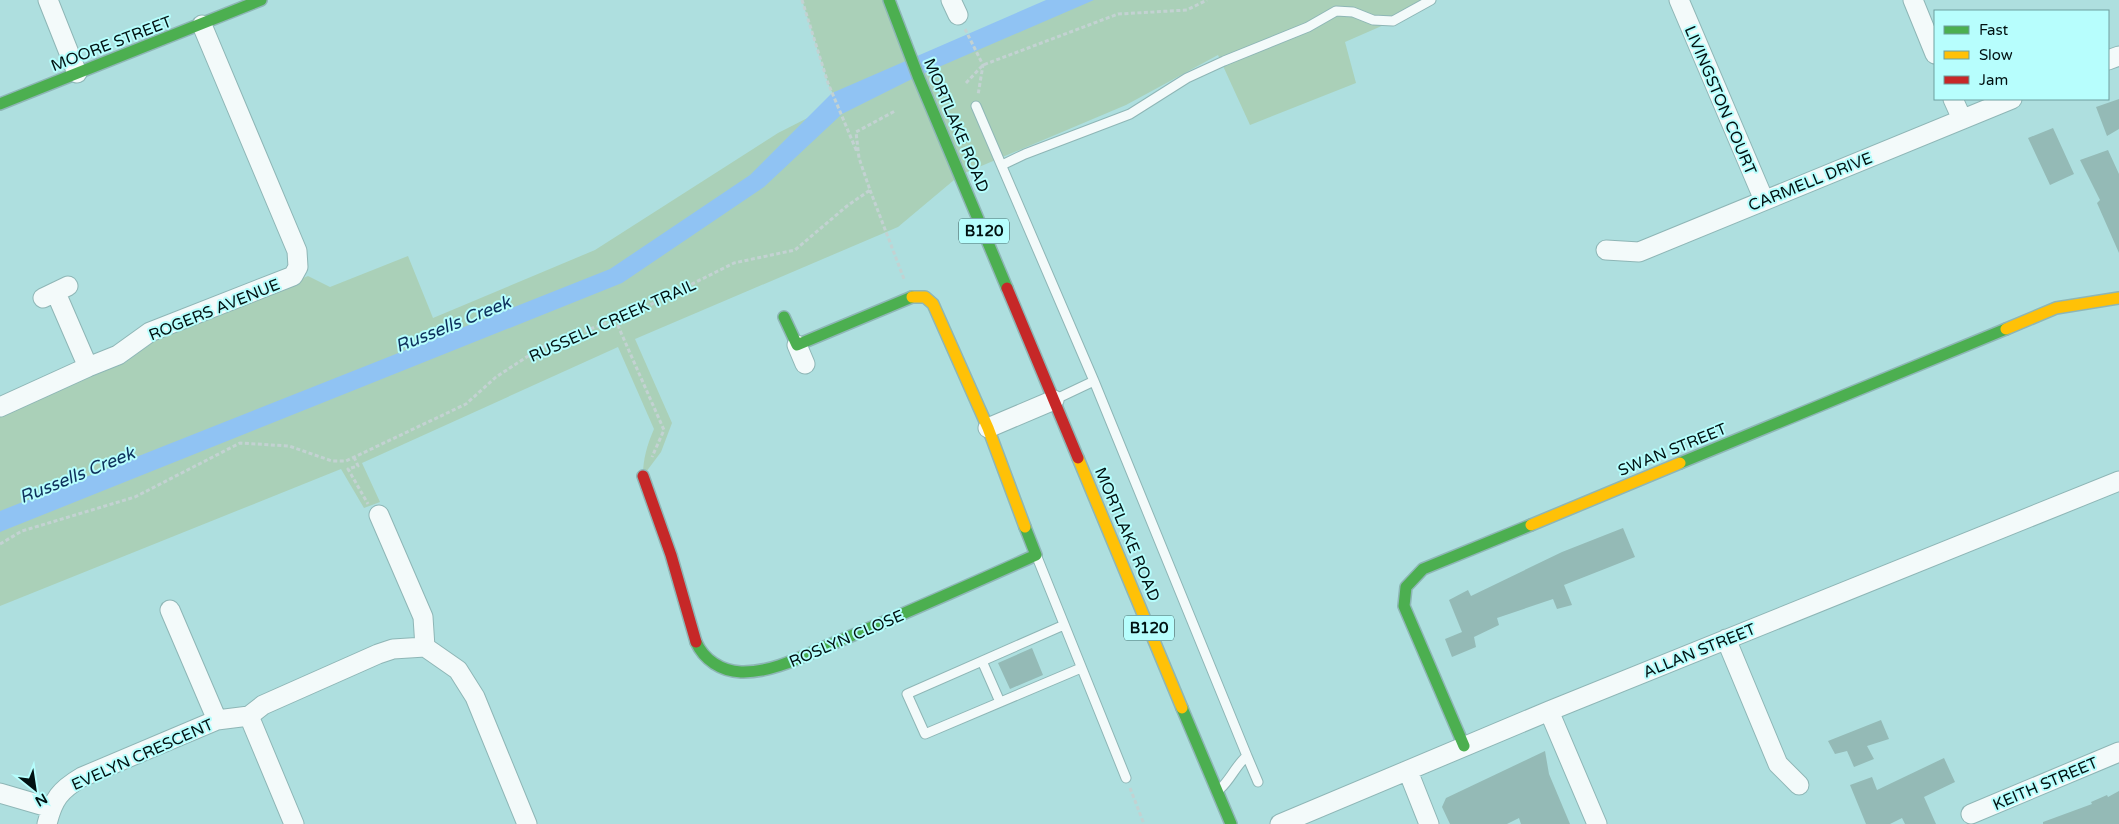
<svg xmlns="http://www.w3.org/2000/svg" width="2119" height="824" viewBox="0 0 2119 824" font-family="'Varela Round',sans-serif">
<style>
.green{fill:#aad0b8}
.water{fill:#90c3f3}
.building{fill:#94bab6}
.lines{fill:none;stroke-linecap:round;stroke-linejoin:round}
.lane-casing{stroke:#8eb6b6;stroke-width:11}
.street-casing{stroke:#8eb6b6;stroke-width:21}
.fast-casing{stroke:#8eb6b6;stroke-width:14}
.slow-casing{stroke:#8eb6b6;stroke-width:14}
.jam-casing{stroke:#8eb6b6;stroke-width:14}
.path{stroke:#c3d2d2;stroke-width:3;stroke-dasharray:4 2.5;stroke-linecap:butt}
.lane{stroke:#f3fafa;stroke-width:9}
.street{stroke:#f3fafa;stroke-width:19}
.fast{stroke:#4caf50;stroke-width:11}
.slow{stroke:#ffc107;stroke-width:11}
.jam{stroke:#c62828;stroke-width:11}
.labels{text-anchor:middle;stroke-width:4;stroke-linejoin:round;paint-order:stroke}
.shield{fill:#b7fefd;stroke:#385858;stroke-width:1}
.shield-label{font-size:15px;font-weight:bold;fill:#011111}
.street-label{font-size:16px;fill:#011111;stroke:#b7fefd}
.water-label{font-size:18px;font-style:italic;fill:#0e305b;stroke:#b7fefd}
</style>
<rect width="100%" height="100%" fill="#aedfdf"/>
<path class="green" d="M802 0H889L915 67 1064 0H1431L1393 21 1345 42 1356 83 1250 125 1218 55 1126 105 960 175 898 227 635 339 672 423 661 452 643 476C643 459 647 445 654 429L618 347 362 463 380 502 364 508 341 469 0 606V414L126 362 157 339 308 276 330 287 408 256 433 318 595 250 778 133 837 103 828 83Z"/>
<path class="water" d="M1046 0H1094L918 76 842 114 764 187 622 283 0 532V511L610 269 750 175 832 93Z"/>
<path class="building" d="M2119 99V129L2107 136 2096 107Z
M2053 128 2074 174 2050 185 2028 138Z
M2108 150 2119 174V253L2097 203 2100 200 2080 160Z
M1623 528 1635 557 1564 585 1572 605 1557 609 1553 599 1497 618 1499 625 1474 637 1476 647 1452 657 1445 639 1462 632 1449 600 1468 590 1471 596 1562 552Z
M1032 648 1043 675 1010 689 998 663Z
M1881 720 1889 739 1867 746 1874 759 1854 767 1847 751 1835 754 1828 741Z
M1545 751 1549 774 1570 824H1521L1519 818 1507 824H1450L1442 807 1446 798Z
M1944 758 1955 782 1924 797 1936 824H1905L1902 818 1890 824H1866L1850 785 1872 777 1877 790Z
M2119 791V824H2043V822L2092 804 2091 802 2107 795 2108 797Z"/>
<g class="lines">
<g class="lane-casing">
<path id="lane" d="M976 106 1094 381 1247 756C1236 765 1231 779 1220 789
M1002 165 1025 154 1130 114 1187 78 1224 61 1308 27 1336 11 1353 12 1373 20 1393 21 1431 0
M1056 399 1094 381
M1037 557 1126 778
M1064 625 907 694 925 734 1081 668
M982 661 1000 702
M1247 756 1258 782"/>
</g>
<g class="street-casing">
<path id="street" d="M48 0 77 73
M951 0 958 15
M1679 0 1764 200
M1913 0 1935 54
M2108 60 2119 56
M1953 99 1962 119
M1606 250 1639 252 2012 99
M56 293 88 367
M43 298 68 286
M797 345 805 364
M0 407 88 367 118 355 150 332 293 276 298 267 297 251 202 25
M988 428 1054 400
M379 515 423 617 425 647
M170 610 217 720
M1726 639 1778 764 1799 785
M1549 711 1597 824
M249 716 294 824
M1408 771 1429 824
M0 793 51 808
M1971 814 2119 752
M47 824C53 799 60 790 82 777L217 720 249 716 263 705 378 654 393 649 425 647 458 670 475 697 527 824
M1280 824 1549 711 2119 481"/>
</g>
<g class="fast-casing">
<path id="fast" d="M889 0 918 76 1007 288
M0 104 261 0
M784 317 797 345 912 297
M1680 463 2006 329
M696 642C704 660 721 671 741 672 773 673 805 655 834 643 902 615 969 585 1036 555L1025 527
M1182 708 1231 824
M1464 746 1404 606 1406 587 1423 569 1531 525"/>
</g>
<g class="slow-casing">
<path id="slow" d="M912 297H925L933 304 988 428 1025 527
M2006 329 2056 308 2119 298
M1078 458 1182 708
M1531 525 1680 463"/>
</g>
<g class="jam-casing">
<path id="jam" d="M1007 288 1078 458
M643 476 671 555 696 642"/>
</g>
<path class="path" d="M802 0 828 83 857 152
M965 29 983 65 978 95
M966 83 983 65 1118 14 1187 10 1207 0
M870 190 904 279
M615 319 664 430 652 457
M354 457 358 466 348 469 368 504
M0 544 22 531 135 497 240 443 289 446 332 461H346L466 404 496 377 542 347 638 311 734 263 795 250 847 206 870 190 859 158 856 132 895 111
M1130 788 1144 824"/>
<use href="#lane" class="lane"/>
<use href="#street" class="street"/>
<use href="#fast" class="fast"/>
<use href="#slow" class="slow"/>
<use href="#jam" class="jam"/>
</g>
<g class="labels">
<g class="shield">
<rect x="959" y="218.5" width="50" height="25" rx="4"/>
<rect x="1124" y="615.5" width="50" height="25" rx="4"/>
</g>
<g class="shield-label">
<text x="984" y="236">B120</text>
<text x="1149" y="633">B120</text>
</g>
<g class="street-label">
<text transform="translate(111 43) rotate(-21)" y="6">MOORE STREET</text>
<text transform="translate(1721 100) rotate(67)" y="6">LIVINGSTON COURT</text>
<text transform="translate(957 125) rotate(67)" y="6">MORTLAKE ROAD</text>
<text transform="translate(1810 181) rotate(-22)" y="6">CARMELL DRIVE</text>
<text transform="translate(214 309) rotate(-22)" y="6">ROGERS AVENUE</text>
<text transform="translate(612 320) rotate(-24)" y="6">RUSSELL CREEK TRAIL</text>
<text transform="translate(1672 449) rotate(-22)" y="6">SWAN STREET</text>
<text transform="translate(1128 534) rotate(67)" y="6">MORTLAKE ROAD</text>
<text transform="translate(846 638) rotate(-23)" y="6">ROSLYN CLOSE</text>
<text transform="translate(1699 650) rotate(-22)" y="6">ALLAN STREET</text>
<text transform="translate(142 754) rotate(-24)" y="6">EVELYN CRESCENT</text>
<text transform="translate(2045 783) rotate(-23)" y="6">KEITH STREET</text>
</g>
<g class="water-label">
<text transform="translate(453 324) rotate(-22)" y="6">Russells Creek</text>
<text transform="translate(77 475) rotate(-22)" y="6">Russells Creek</text>
</g>
</g>
<rect x="1934" y="10" width="175" height="90" fill="#b7fefd" stroke="#6e9f9f"/>
<rect x="1944" y="26" width="25" height="8" fill="#4caf50" stroke="#6e9f9f"/>
<text x="1979" y="35" font-size="15" fill="#011111">Fast</text>
<rect x="1944" y="51" width="25" height="8" fill="#ffc107" stroke="#6e9f9f"/>
<text x="1979" y="60" font-size="15" fill="#011111">Slow</text>
<rect x="1944" y="76" width="25" height="8" fill="#c62828" stroke="#6e9f9f"/>
<text x="1979" y="85" font-size="15" fill="#011111">Jam</text>
<g transform="translate(35 789) rotate(150)" stroke="#b7fefd" stroke-width="4" paint-order="stroke">
<path d="M0-4L9 19L0 12L-9 19Z" fill="#011111"/>
<text y="-8" font-size="14" font-weight="bold" text-anchor="middle" fill="#011111">N</text>
</g>
</svg>
